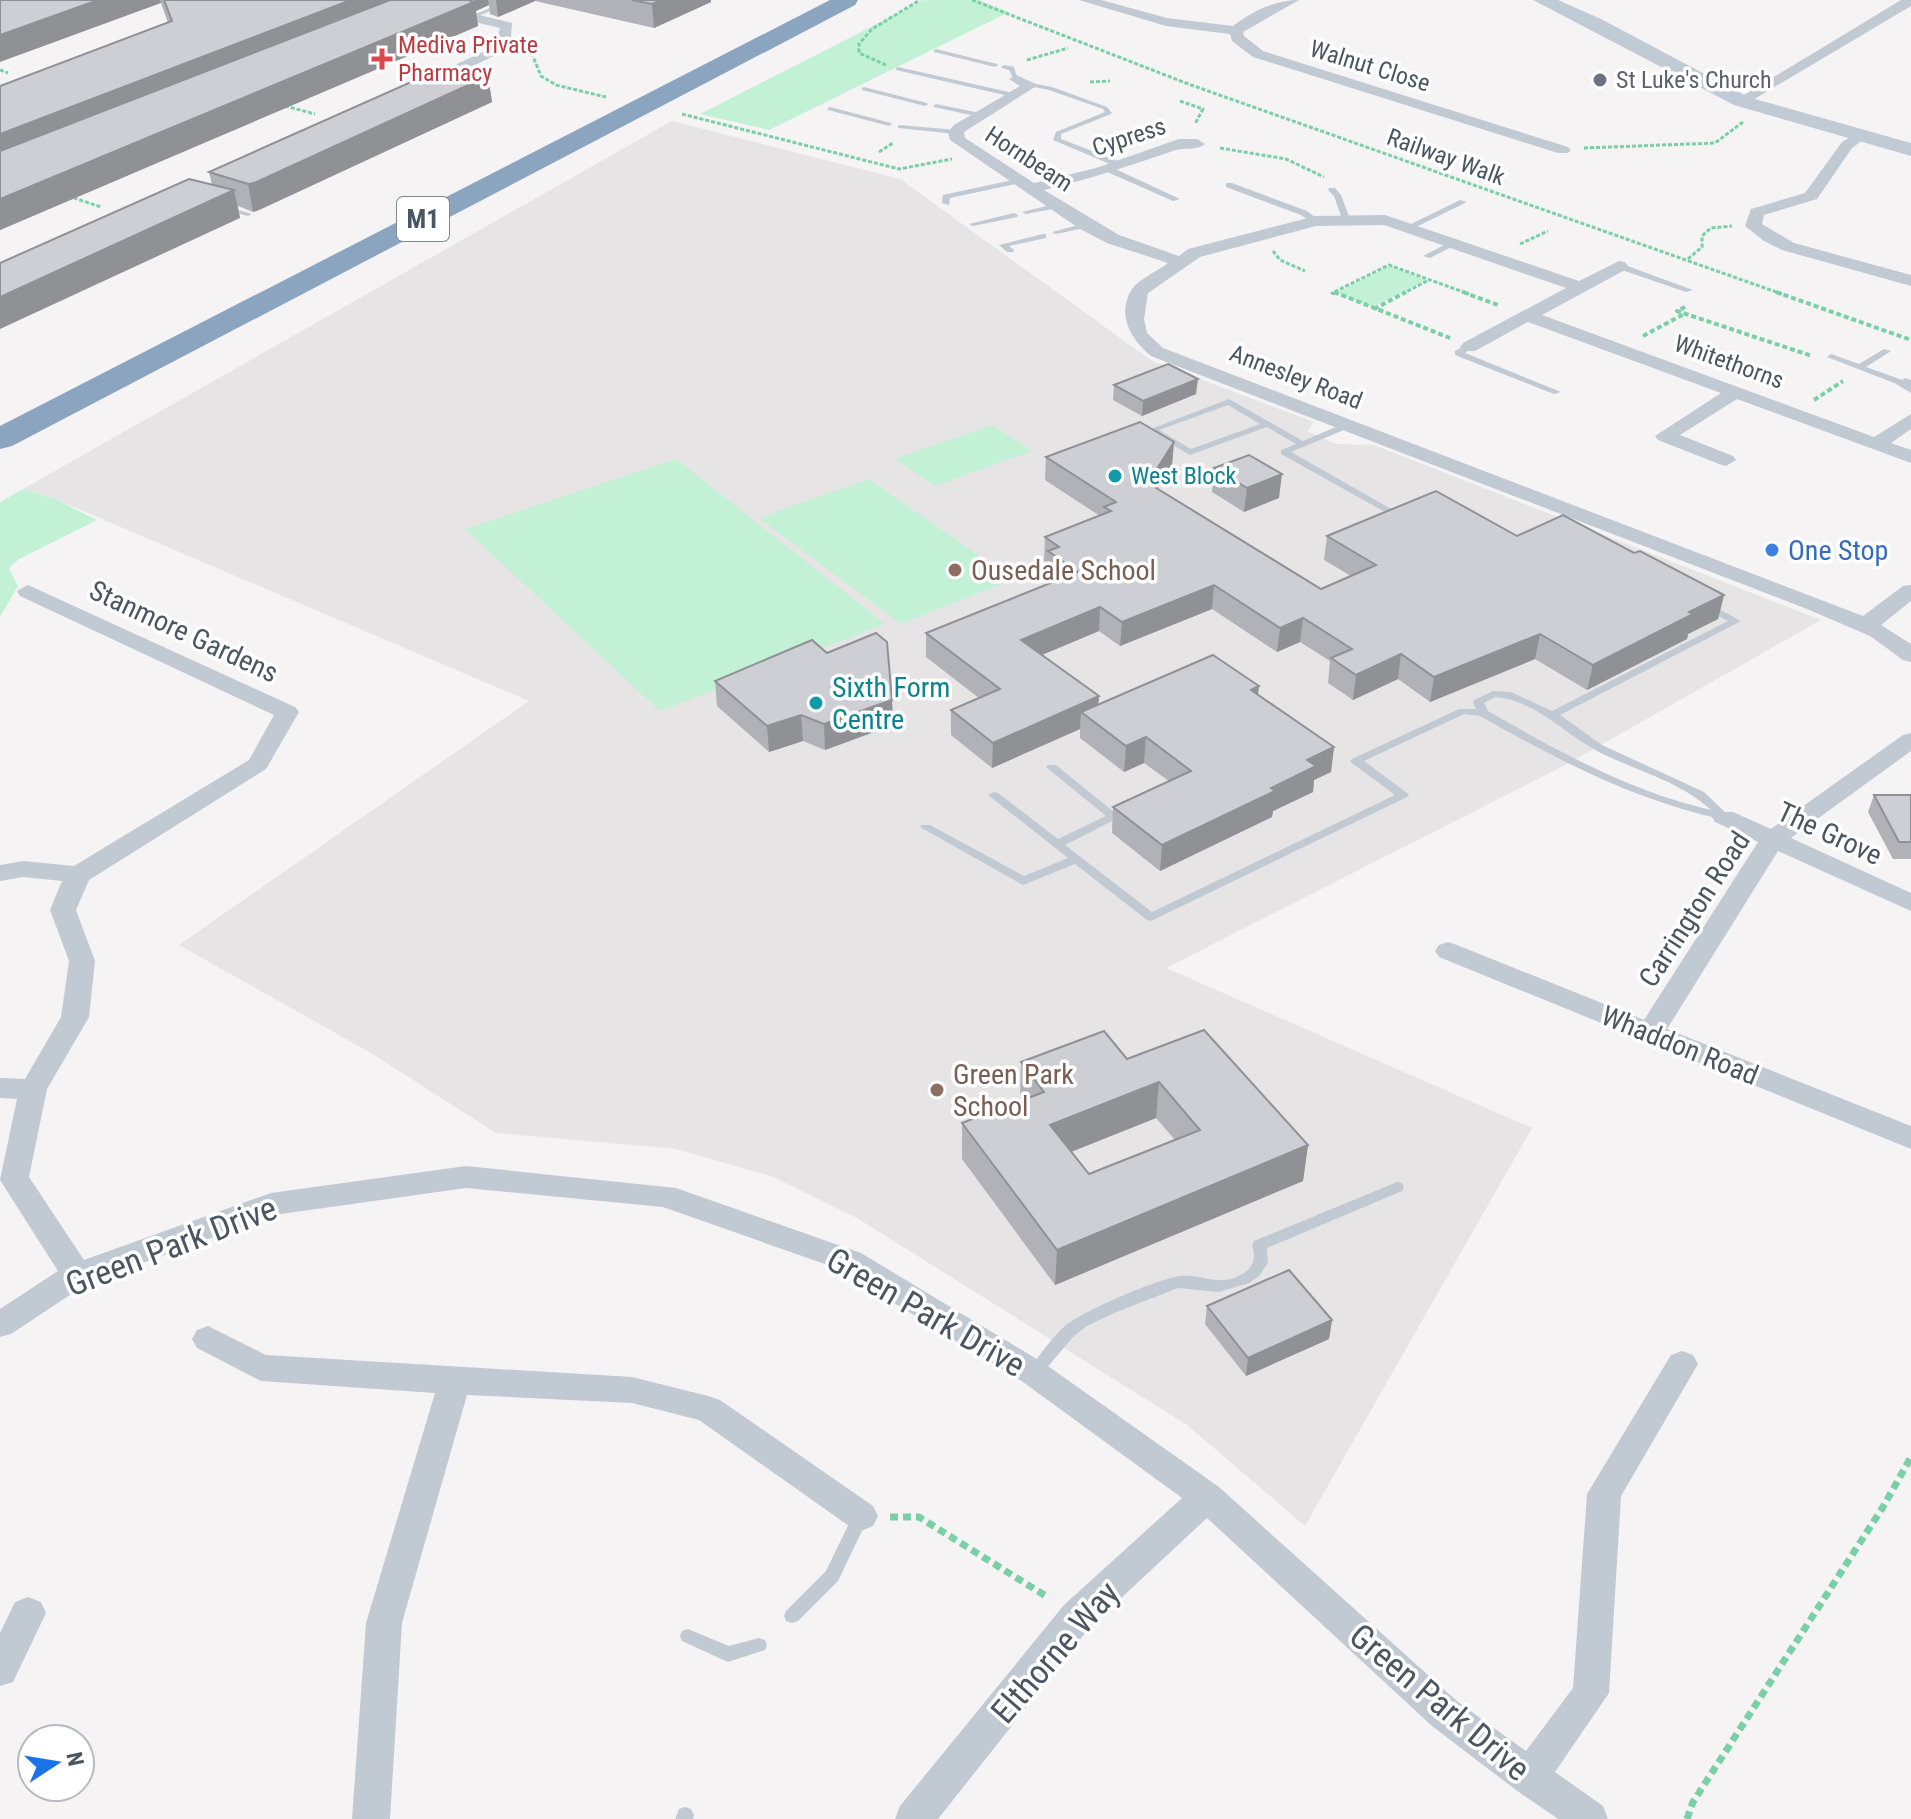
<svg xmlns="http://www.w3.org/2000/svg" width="1911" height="1819" viewBox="0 0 1911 1819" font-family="'Roboto Condensed',sans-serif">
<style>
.education{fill:#e6e4e5}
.green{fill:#c3f1d5}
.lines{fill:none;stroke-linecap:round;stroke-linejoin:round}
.path-far2{stroke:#7ad0a6;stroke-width:3;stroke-dasharray:4 2;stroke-linecap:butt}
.path-far1{stroke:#7ad0a6;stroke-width:4;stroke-dasharray:5 3;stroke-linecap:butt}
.path{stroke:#7ad0a6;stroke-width:7;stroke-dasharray:8 5;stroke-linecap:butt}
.lane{fill:#c1cad2;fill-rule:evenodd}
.street{fill:#c1cad2;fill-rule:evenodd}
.secondary{fill:#c1cbd6;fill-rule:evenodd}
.highway{fill:#8ba5c1;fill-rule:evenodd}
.wall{fill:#b0b2b7;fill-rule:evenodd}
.shaded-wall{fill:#909195}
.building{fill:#cdcfd5;stroke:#909195;stroke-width:2;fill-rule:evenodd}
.health-dot{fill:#e0444e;stroke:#fff;stroke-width:3}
.worship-dot{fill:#6b7280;stroke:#fff;stroke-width:3}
.culture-dot{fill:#0f9aa8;stroke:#fff;stroke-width:3}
.shop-dot{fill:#3f7fe0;stroke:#fff;stroke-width:3}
.education-dot{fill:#8d6e63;stroke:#fff;stroke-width:3}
.labels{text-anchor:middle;stroke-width:7;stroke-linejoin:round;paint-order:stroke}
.far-health-label{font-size:24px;fill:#be3a42;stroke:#fff;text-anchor:start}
.far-street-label{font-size:24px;fill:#4a5661;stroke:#fff}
.far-worship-label{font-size:24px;fill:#5b616d;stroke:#fff;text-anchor:start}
.far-culture-label{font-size:24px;fill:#0d838f;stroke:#fff;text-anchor:start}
.shield{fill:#fff;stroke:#808990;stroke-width:2}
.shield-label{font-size:26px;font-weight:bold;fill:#4a5661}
.shop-label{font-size:28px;fill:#366cbe;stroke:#fff;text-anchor:start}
.education-label{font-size:28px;fill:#785e54;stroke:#fff;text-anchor:start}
.street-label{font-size:28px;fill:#4a5661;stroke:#fff}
.culture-label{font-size:28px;fill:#0d838f;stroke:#fff;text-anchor:start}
.near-street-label{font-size:34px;fill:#4a5661;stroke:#fff}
</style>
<rect width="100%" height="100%" fill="#f5f3f3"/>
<path class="education" d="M672 121 900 179 1152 361 1314 422 1307 431 1336 444 1374 445 1821 620 1571 762 1166 968 1532 1128 1305 1526 1187 1425 857 1218 771 1176 676 1149 496 1133 371 1053 179 945 529 701 55 499 23 489Z"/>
<path class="green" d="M924 0H979L1009 12 769 130 700 114Z
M1390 266 1426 280 1373 307 1336 293Z
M992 425 1032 451 935 486 895 459Z
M676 459 885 624 660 711 465 529Z
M868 479 1013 579 901 624 759 518Z
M23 489 55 499 97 520 19 559 9 568 18 586 0 617V502Z"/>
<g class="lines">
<path class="path-far2" d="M972 0 1191 85 1782 294
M527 42 541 76 556 85 606 97
M1027 60 1068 48
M886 65 859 53V44L872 29 920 0
M0 70 8 73
M1090 82 1110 81
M1180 101 1203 109 1195 124
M285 106 315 114
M682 114 899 169 952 159
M1220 148 1286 159 1324 177
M1584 148 1715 143 1743 122
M879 152 893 143
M68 196 101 207
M1520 244 1548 231
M1273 251 1280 260 1305 271
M1688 259 1702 247V236L1711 228 1732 226
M1335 294 1332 293 1389 265 1469 294
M1402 294 1429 280"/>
<path class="path-far1" d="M1334 292 1450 338
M1463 292 1498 305
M1776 292 1911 340
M1685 307 1677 311 1812 356
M1374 309 1406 292
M1643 336 1684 314
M1814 400 1843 381"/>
<path class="path" d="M890 1517H919L1049 1598
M1687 1819 1693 1802 1883 1507 1911 1457"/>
<path class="lane" d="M502 3 507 4 476 17 471 16Z
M936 49 997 64 998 65 995 67 934 52V50Z
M1004 65 1014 67 1018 80H1014L1009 70 1002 68 1001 67Z
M898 67 1013 93 1016 95 1013 97 896 70V68Z
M1031 83 1052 87 1107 107 1112 113 1111 114 1061 134V139L1123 163V167H1117L1053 140 1056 132 1105 112 1103 109 1049 90 1029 86 1028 85Z
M864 87 927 103 928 104 925 106 862 90V88Z
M936 104 980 113 983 115 980 117 934 107 933 106Z
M830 107 891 123 892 124 889 126 828 110 827 109Z
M900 125 956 130 960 132 956 134 898 128V126Z
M1105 167H1111L1180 199 1173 201 1105 171Z
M1017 179 1021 181 1020 183 950 198 949 205 942 203 943 195Z
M1226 183H1232L1307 211 1320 221 1313 223 1301 215 1226 187Z
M1329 188H1335L1341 195 1350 219 1349 221 1342 219 1334 196 1328 190Z
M1460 200 1467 202 1412 229 1405 227Z
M1055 204 1059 206 1058 208 1026 214 1022 212Z
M221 205 252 214 248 216 221 209Z
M1014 213 1018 215 1017 217 973 226 969 224Z
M1086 223H1089V227L1056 234 1052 232Z
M1043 234H1046V238L1009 246 1014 250 1013 252H1007L999 245Z
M1452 241 1459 243 1430 258 1423 256Z
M1616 264H1622L1693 290 1686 292 1616 268Z
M1466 345 1473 347 1465 353 1561 392 1554 394 1455 355V351Z
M1884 349 1891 351 1866 367 1908 382V386H1902L1827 357 1831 354 1859 364Z
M1229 399 1303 441 1345 423H1351V427L1291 452 1393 510 1391 512H1385L1281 454V450L1296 444 1267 427 1190 455 1148 430ZM1228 405 1260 424 1191 449 1159 430Z
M1706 602 1741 621 1560 715 1602 745 1704 792 1728 815 1730 817 1728 819 1724 820C1634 800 1560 761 1480 716L1464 714 1364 761 1407 793 1409 795 1407 797 1151 921 1147 920 1075 864 1023 885 920 827 922 825H930L1024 876 1068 858 988 795 994 792 998 793 1058 839 1106 816 1046 767 1048 765H1056L1120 817 1065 845 1152 912 1395 795 1352 763 1350 761 1352 759 1459 709H1476L1473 702 1474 700 1493 691 1511 692 1552 711 1728 621 1702 607V603ZM1495 697C1535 700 1563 733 1597 751 1634 770 1680 781 1711 810 1631 792 1558 751 1488 711L1484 703Z
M1397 1182 1402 1183 1404 1187 1402 1191 1267 1248 1268 1263 1259 1276 1249 1283 1219 1292 1178 1288 1114 1313 1087 1326 1074 1336 1039 1377 1034 1379 1029 1377 1027 1373 1029 1369C1041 1354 1051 1338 1065 1326 1085 1310 1153 1281 1179 1276 1197 1273 1215 1285 1234 1278 1250 1272 1258 1262 1252 1245L1254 1241Z
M861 1509 867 1511 869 1516 838 1581 798 1621 792 1623 786 1621 784 1616 786 1611 826 1571 855 1511Z
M688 1629 729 1646 759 1638 765 1640 767 1645 765 1650 728 1662 682 1641 680 1636 682 1631Z
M685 1807 691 1809 694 1815 693 1819H675L679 1809Z"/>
<path class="street" d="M421 0H438L434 4 512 23 510 48 432 86H422V80L496 46 500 28 417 8 415 5Z
M1079 0H1101L1167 18 1233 26C1252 12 1274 0 1299 0L1243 32 1244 36 1263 51 1568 147 1571 150 1568 153H1558L1253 57 1232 41 1230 34 1166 26Z
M1901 0H1911V6L1746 104 1741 105 1734 101Z
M1016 75 1038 85 964 132 965 138 1034 183 1096 168 1179 139H1197L1205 144C1196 151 1186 147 1176 150 1132 165 1090 179 1044 190L1119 235 1179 256 1188 249 1316 216 1385 215 1579 281 1619 261 1625 262 1628 266 1625 270 1542 315 1874 437 1911 414V429L1891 443 1911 450V463L1737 399 1680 435 1733 456 1736 460 1726 466 1719 464 1658 440 1655 436 1721 393 1528 322 1475 351H1463L1460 347 1463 343 1566 288 1384 225 1316 226 1200 257 1148 293 1144 319 1147 333 1163 348 1863 616 1903 586 1911 585V601L1881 625 1911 644V662L1903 660 1870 636 1807 609 1151 356C1131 340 1116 314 1132 289 1139 279 1158 271 1168 263L1107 243 1080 229 950 140 948 132 954 125 1020 86 1009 79Z
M1859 132 1867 137 1852 148 1817 199 1764 215 1762 224 1794 243 1911 275V286L1782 250 1764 241 1745 226 1751 209 1805 193 1842 142Z
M1905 378 1911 380V393L1896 384Z
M28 585 295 707 299 712 266 769 89 880 76 910 95 961 89 1017 47 1089 29 1177 84 1260 271 1193 466 1166 676 1188 861 1253 1045 1364 1219 1487 1458 1702 1526 1751 1573 1688 1587 1494 1671 1355 1682 1351 1693 1355 1698 1364 1621 1496 1609 1693 1555 1772 1603 1806 1608 1819H1558L1516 1790 1432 1726 1207 1518 1090 1627 938 1819H895L900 1806 1064 1605 1182 1498 1023 1382 839 1269 663 1207 466 1188 274 1215 88 1283 11 1334 0 1337V1309L58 1271 0 1180 17 1099 0 1098V1078L25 1079 61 1017 69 961 50 910 62 881 23 877 0 881V865L23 861 74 866 249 760 274 715 20 596 17 591Z
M1911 733V751L1791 838 1911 893V911L1778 851 1667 1029 1911 1126V1149L1439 957 1435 951 1439 945 1448 942 1457 945 1644 1020 1758 842 1715 822 1712 817 1715 812H1733L1771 829 1903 735Z
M208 1326 266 1355 632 1377 708 1396 720 1400 873 1506 878 1516 873 1526 861 1531 849 1526 699 1420 632 1403 467 1395 402 1623 390 1819H352L366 1623 435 1393 261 1381 197 1348 192 1339 197 1330Z
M28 1597 41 1602 46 1613 13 1682 0 1686V1633L15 1602Z"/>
<path class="secondary" d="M1533 0H1558L1601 19 1748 97 1911 143V156L1734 105Z"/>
<path class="highway" d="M830 0H858L855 5 12 446 0 449V426Z"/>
</g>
<path class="wall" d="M0 0H711V2L654 28 535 1 498 17 490 14 489 5 476 11 478 26 0 230V86L168 23 161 3Z
M488 76 492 102 259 210 253 212 238 206 240 218 212 185 209 172Z
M1114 385 1196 394 1142 416 1113 400Z
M1174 442 1172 465 1158 488 1321 589 1351 576 1324 560 1327 536H1517L1634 553 1724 595 1718 619 1688 634 1687 639 1587 690 1535 659 1430 702 1398 679 1353 700 1328 683 1330 661 1300 642 1277 652 1212 609 1120 646 1099 631 1042 655 1099 696 1098 705 1258 695 1334 747 1331 772 1314 780 1313 792 1273 811 1272 817 1160 871 1112 833 1113 807 1169 781 1144 763 1124 772 1080 738V729L992 768 951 735V710L979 698 926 657V633L1056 581 1047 575V563L1044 561 1045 537 1100 516 1045 480 1046 457Z
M1214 468 1279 498 1244 512 1212 492Z
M827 653 892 700 893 725 825 750 803 741 769 752 717 706 715 681Z
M1874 795H1911V859H1893L1868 812Z
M1127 1059 1308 1145 1303 1181 1055 1285 962 1159V1123L1022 1100 1020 1098 1021 1062ZM1156 1118 1175 1140 1089 1174 1071 1152Z
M1207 1306 1332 1320 1329 1339 1246 1376 1205 1324Z"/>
<path class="shaded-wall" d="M98 0H160L161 3 0 62V35Z
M351 0H400L0 163V134Z
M474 0H488L489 5 476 11 478 26 0 230V199L474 2Z
M496 0H535V1L498 17Z
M661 0H711V2L654 28 652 4Z
M488 76 492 102 259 210 253 212 248 184Z
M234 190 240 218 0 329V297Z
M1198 379 1196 394 1142 416 1143 401Z
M1174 442 1172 465 1147 506 1148 483Z
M1282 474 1279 498 1244 512 1247 488Z
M1214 585 1212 609 1120 646 1122 622Z
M1724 595 1718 619 1688 634 1687 639 1587 690 1593 665 1689 612Z
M1100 607 1099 631 1020 664 1021 640Z
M1303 618 1300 642 1277 652 1280 628Z
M1540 634 1535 659 1430 702 1434 677Z
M1401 654 1398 679 1353 700 1356 675Z
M1259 686 1256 711 1251 690Z
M1099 696 1097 722 1081 712 1080 729 992 768 993 743Z
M892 700 893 725 825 750 824 724Z
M801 715 803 741 769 752 767 726Z
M1146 737 1144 763 1124 772 1126 746Z
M1334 747 1331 772 1314 780 1313 792 1273 811 1272 817 1160 871 1162 845 1271 788 1307 760Z
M1159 1082 1156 1118 1048 1161 1050 1125Z
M1308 1145 1303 1181 1055 1285 1057 1250Z
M1332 1320 1329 1339 1246 1376 1248 1358Z"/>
<path class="building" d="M0 0H98L0 35Z
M164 0H351L0 134V86L172 21Z
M390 0H468L474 2 0 199V151Z
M632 0H661L652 4Z
M447 66 488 76 254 183 248 184 209 172Z
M189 179 234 190 0 297V263Z
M1168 364 1198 379 1143 401 1114 385Z
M1140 422 1174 442 1148 483 1321 589 1376 565 1327 536 1436 491 1517 536 1563 515 1634 553 1640 551 1724 595 1689 612 1693 614 1593 665 1540 634 1434 677 1401 654 1356 675 1331 658 1352 649 1303 618 1280 628 1214 585 1122 622 1100 607 1021 640 1099 696 993 743 951 710 1000 689 926 633 1078 572 1048 551 1059 547 1045 537 1111 511 1104 507 1116 502 1046 457Z
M1249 455 1282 474 1247 488 1214 468Z
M876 633 887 642 892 700 824 724 801 715 767 726 715 681 812 640 827 653Z
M1213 655 1259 686 1251 690 1334 747 1307 760 1316 766 1271 788 1275 791 1162 845 1113 807 1191 771 1146 737 1126 746 1081 712Z
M1874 795H1911V842H1899Z
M1204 1030 1308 1145 1057 1250 962 1123 1044 1092 1021 1062 1104 1031 1127 1059ZM1159 1082 1200 1130 1089 1174 1050 1125Z
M1289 1270 1332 1320 1248 1358 1207 1306Z"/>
<path class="health-dot" d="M378 47h8v8h8v8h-8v8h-8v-8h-8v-8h8z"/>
<circle class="worship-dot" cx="1600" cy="80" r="8"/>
<g class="culture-dot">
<circle cx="1115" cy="476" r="8"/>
<circle cx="816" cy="703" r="8"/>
</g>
<circle class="shop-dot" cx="1772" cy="550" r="8"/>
<g class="education-dot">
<circle cx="955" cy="570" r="8"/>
<circle cx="937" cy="1090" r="8"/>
</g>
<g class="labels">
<g class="far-health-label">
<text x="398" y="53">Mediva Private<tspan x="398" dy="28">Pharmacy</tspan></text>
</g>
<g class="far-street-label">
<text transform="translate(1370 66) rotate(17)" y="8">Walnut Close</text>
<text transform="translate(1129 137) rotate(-18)" y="8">Cypress</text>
<text transform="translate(1446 157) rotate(20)" y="8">Railway Walk</text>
<text transform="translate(1029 159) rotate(33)" y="8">Hornbeam</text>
<text transform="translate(1729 362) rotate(20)" y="8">Whitethorns</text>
<text transform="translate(1296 377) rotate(21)" y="8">Annesley Road</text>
</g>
<g class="far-worship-label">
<text x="1616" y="88">St Luke's Church</text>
</g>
<g class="far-culture-label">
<text x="1131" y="484">West Block</text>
</g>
<rect class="shield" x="397" y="197" width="52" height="44" rx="6"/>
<g class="shield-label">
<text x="423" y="228">M1</text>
</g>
<g class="shop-label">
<text x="1788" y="560">One Stop</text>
</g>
<g class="education-label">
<text x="971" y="580">Ousedale School</text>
<text x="953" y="1084">Green Park<tspan x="953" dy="32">School</tspan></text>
</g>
<g class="street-label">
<text transform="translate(184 631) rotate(25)" y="10">Stanmore Gardens</text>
<text transform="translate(1830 833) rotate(25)" y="10">The Grove</text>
<text transform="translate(1694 909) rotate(-57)" y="10">Carrington Road</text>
<text transform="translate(1680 1045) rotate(22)" y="10">Whaddon Road</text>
</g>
<g class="culture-label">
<text x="832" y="697">Sixth Form<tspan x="832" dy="32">Centre</tspan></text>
</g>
<g class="near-street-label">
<text transform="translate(171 1246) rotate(-21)" y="12">Green Park Drive</text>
<text transform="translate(926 1312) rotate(30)" y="12">Green Park Drive</text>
<text transform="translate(1055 1652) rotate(-49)" y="12">Elthorne Way</text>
<text transform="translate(1440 1702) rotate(40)" y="12">Green Park Drive</text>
</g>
</g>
<g transform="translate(56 1763) rotate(78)"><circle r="38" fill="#ffffff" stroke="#b7bbc0" stroke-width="2"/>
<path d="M0-6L14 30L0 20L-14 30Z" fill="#1a73e8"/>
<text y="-12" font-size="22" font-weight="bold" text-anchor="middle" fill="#4a5661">N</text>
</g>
</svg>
